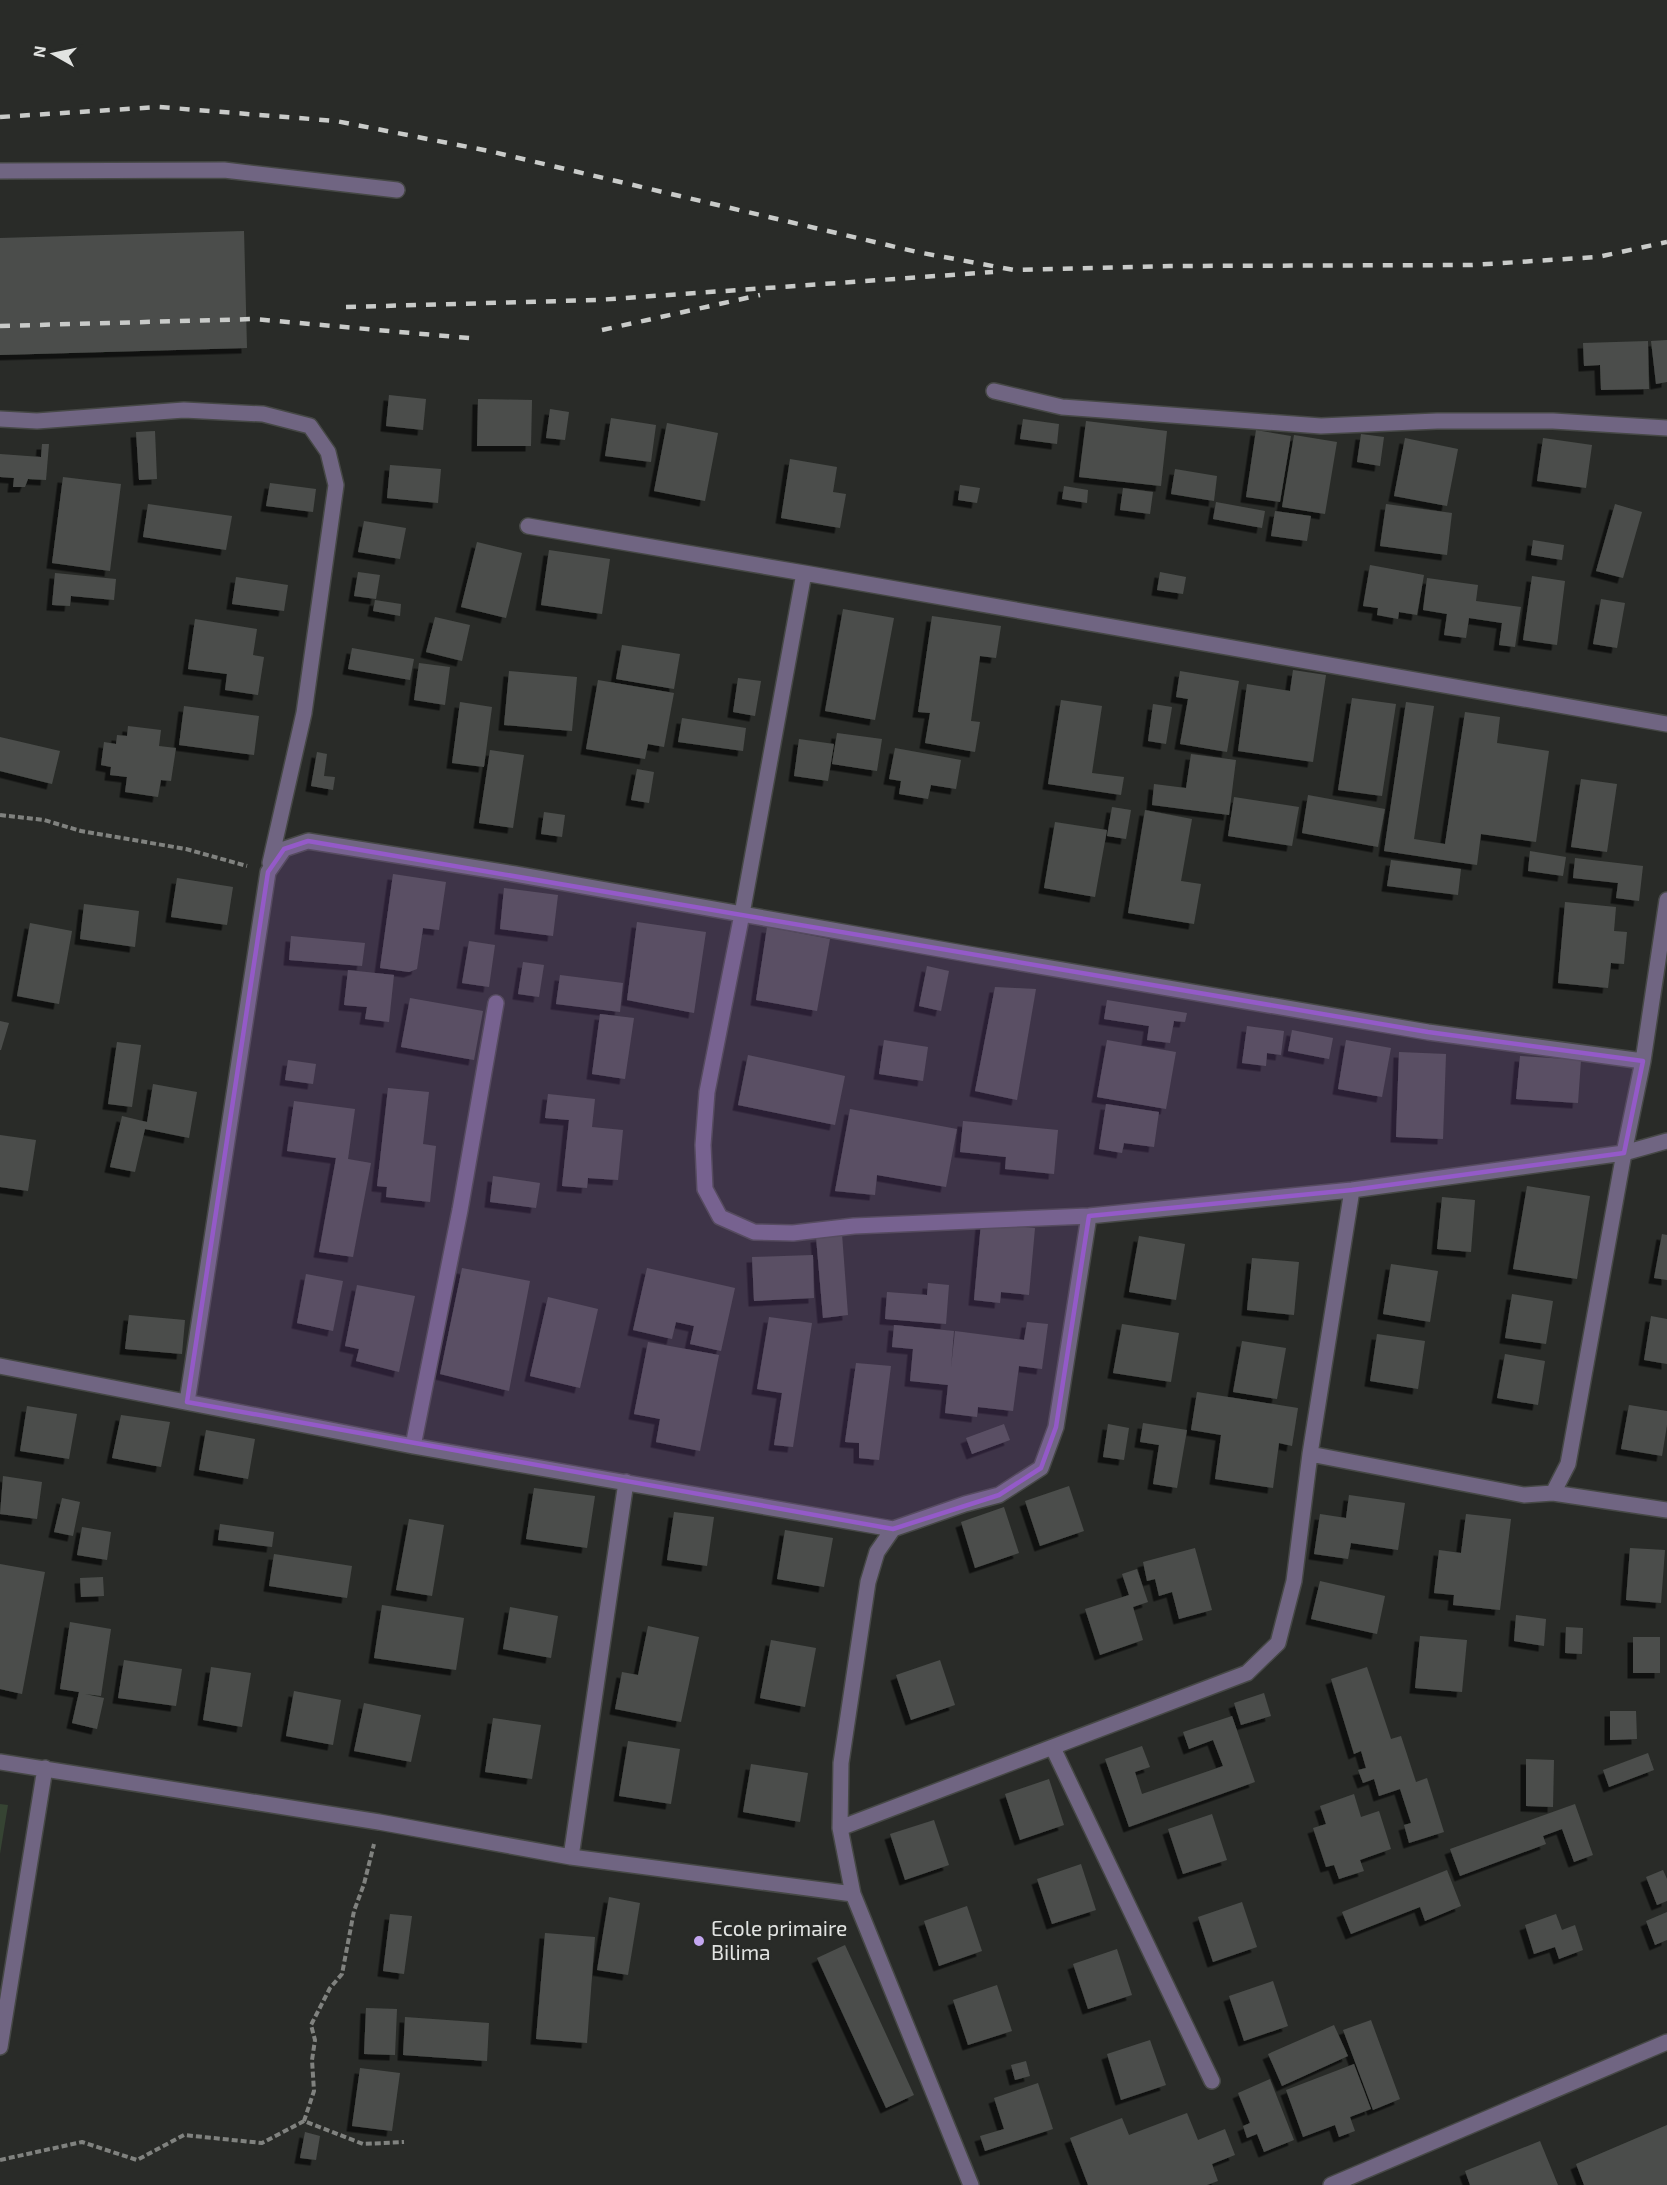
<svg xmlns="http://www.w3.org/2000/svg" width="1667" height="2185" viewBox="0 0 1667 2185" font-family="'Exo 2',sans-serif">
<style>
.green{fill:#364433}
.building{fill:#4b4e4b;filter:url(#shadow)}
.lines{fill:none;stroke-linecap:round;stroke-linejoin:round}
.street-casing{stroke:#464846;stroke-width:18}
.path{stroke:#80827f;stroke-width:4;stroke-dasharray:6 3;stroke-linecap:butt}
.street{stroke:#706582;stroke-width:15}
.rail{stroke:#c9cbc9;stroke-width:4.5;stroke-dasharray:10 10;stroke-linecap:butt}
.marked{fill:#945ac8;fill-opacity:0.2;stroke:#945ac8;stroke-width:4.5;stroke-linejoin:round}
.poi-dot{fill:#c4a7f1;stroke:#292b28;stroke-width:2}
.labels{text-anchor:middle;stroke-width:4.5;stroke-linejoin:round;paint-order:stroke}
.poi-label{font-size:21px;fill:#e1e3e1;stroke:#292b28;text-anchor:start}
</style>
<defs>
<filter id="shadow"><feDropShadow dx="-5.5" dy="5.5" stdDeviation="0" flood-color="#0009"/></filter>
</defs>
<rect width="100%" height="100%" fill="#292b28"/>
<path class="green" d="M0 1804 8 1805 0 1854Z"/>
<path class="building" d="M244 231 247 348 0 355V238Z
M1667 340V382L1656 384 1651 341Z
M1648 341 1649 389 1601 390 1600 365 1584 366 1583 343Z
M389 395 426 399 423 430 386 426Z
M478 399 532 400 531 446H477Z
M550 409 569 412 565 440 546 438Z
M611 418 656 425 651 462 605 456Z
M1023 419 1059 424 1057 444 1020 439Z
M1086 421 1167 431 1161 486 1079 477Z
M667 423 718 433 705 501 654 491Z
M1256 430 1291 436 1280 502 1246 497Z
M155 431 157 479 139 480 136 432Z
M1361 434 1384 437 1380 466 1357 462Z
M1294 435 1337 442 1325 514 1282 507Z
M1405 438 1458 449 1447 506 1394 496Z
M1543 438 1592 445 1586 488 1537 481Z
M42 444H49L46 480 28 479 25 487H13L14 478 0 477V454L41 457Z
M790 459 837 467 833 492 846 494 840 528 781 518Z
M390 465 441 469 438 503 387 498Z
M1175 469 1217 476 1214 501 1171 494Z
M63 477 121 484 110 571 52 563Z
M270 483 316 489 313 512 266 506Z
M960 485 980 488 977 503 958 500Z
M1064 486 1088 490 1087 503 1062 499Z
M1123 488 1153 492 1150 514 1120 510Z
M1216 502 1265 511 1262 528 1213 519Z
M148 504 232 516 226 550 143 537Z
M1386 504 1452 513 1447 555 1380 546Z
M1615 504 1642 512 1623 578 1596 571Z
M1275 511 1311 516 1307 541 1271 536Z
M364 521 406 528 400 559 358 552Z
M1533 540 1564 545 1562 560 1531 555Z
M477 542 522 553 506 618 461 607Z
M549 550 610 559 602 614 541 605Z
M1370 565 1424 575 1417 615 1399 612 1398 619 1377 615 1378 608 1363 606Z
M358 572 380 575 376 599 354 596Z
M1160 572 1186 577 1183 594 1157 590Z
M55 573 116 579 114 600 71 596 70 606 52 605Z
M1532 576 1565 581 1557 645 1523 640Z
M236 577 288 585 284 611 232 604Z
M1427 578 1478 585 1476 601 1521 607 1515 647 1499 645 1502 623 1469 618 1466 638 1444 635 1447 614 1423 610Z
M1601 599 1625 603 1617 648 1593 644Z
M375 600 401 604 400 616 373 611Z
M843 609 894 618 875 720 825 711Z
M932 616 1001 626 996 658 980 656 971 721 980 722 975 752 925 743 930 713 918 712Z
M435 617 470 625 462 661 426 652Z
M195 619 257 629 253 655 264 657 258 695 225 690 227 674 188 669Z
M622 645 680 654 674 689 616 679Z
M352 648 414 659 410 680 348 669Z
M419 663 450 667 445 705 414 700Z
M1293 670 1326 675 1313 762 1238 751 1247 684 1290 691Z
M509 671 577 677 572 731 504 725Z
M1180 671 1239 681 1227 752 1180 744 1188 699 1176 697Z
M738 678 761 681 755 716 733 712Z
M598 680 674 693 664 747 648 744 645 759 586 749Z
M1352 698 1396 704 1382 796 1338 790Z
M1061 700 1102 706 1092 773 1124 777 1121 795 1048 784Z
M460 702 492 707 484 767 452 763Z
M1406 702 1434 706 1414 839 1445 844 1465 712 1500 717 1497 743 1549 751 1536 842 1481 834 1477 865 1384 851Z
M1153 704 1172 707 1166 744 1148 741Z
M184 706 259 716 254 755 179 745Z
M682 718 746 728 743 751 678 742Z
M128 726 161 730 159 746 176 748 171 781 161 780 158 797 125 792 127 777 110 775 111 767 101 765 104 742 116 744 117 735 127 736Z
M837 733 882 739 877 771 832 764Z
M0 737 60 751 52 784 0 771Z
M799 739 834 744 828 781 794 776Z
M895 748 961 760 956 789 931 785 928 799 899 794 901 781 889 779Z
M490 750 524 755 513 828 479 823Z
M317 752 327 754 324 776 335 777 333 790 311 786Z
M1191 754 1236 760 1229 815 1152 805 1154 784 1186 788Z
M637 769 654 772 649 803 631 800Z
M1581 779 1617 784 1607 852 1571 847Z
M1308 795 1385 809 1378 847 1302 833Z
M1234 797 1299 807 1292 846 1228 836Z
M1112 807 1131 810 1126 839 1107 836Z
M1145 810 1192 819 1181 881 1201 884 1194 924 1128 913Z
M544 812 565 815 562 837 541 834Z
M1055 822 1107 830 1095 897 1044 888Z
M1530 851 1566 857 1563 876 1528 871Z
M1575 858 1643 866 1639 901 1616 898 1618 883 1573 878Z
M1391 860 1461 869 1458 895 1387 886Z
M393 874 446 882 439 930 423 928 417 969 409 972 380 968Z
M177 878 233 887 227 925 171 917Z
M504 888 558 895 553 936 500 929Z
M1565 902 1616 907 1614 931 1627 932 1624 964 1611 963 1608 988 1558 983Z
M84 904 139 911 135 947 80 939Z
M637 922 706 932 694 1013 627 1000Z
M30 923 72 931 59 1004 17 996Z
M767 927 830 939 817 1011 756 1000Z
M291 936 365 943 362 966 289 960Z
M469 941 495 945 489 987 462 983Z
M523 962 544 965 539 997 518 994Z
M927 966 949 971 941 1011 919 1006Z
M348 970 394 975 389 1022 365 1019 367 1007 344 1005Z
M560 975 623 983 620 1012 556 1004Z
M995 987 1036 989 1017 1100 975 1091Z
M410 998 483 1011 474 1060 401 1047Z
M1107 1000 1187 1013 1185 1022 1174 1021 1170 1043 1147 1040 1149 1026 1104 1019Z
M600 1014 634 1018 625 1079 592 1074Z
M0 1021 9 1023 1 1050H0Z
M1247 1026 1284 1031 1281 1055 1267 1053 1266 1066 1242 1063Z
M1292 1030 1333 1038 1329 1059 1288 1051Z
M884 1040 928 1047 923 1081 879 1074Z
M1107 1040 1176 1052 1166 1109 1097 1097Z
M1346 1040 1391 1048 1382 1097 1338 1089Z
M117 1042 141 1045 132 1107 108 1104Z
M1399 1052 1446 1054 1443 1139 1396 1137Z
M748 1055 845 1076 835 1125 738 1105Z
M1520 1056 1581 1060 1578 1103 1516 1099Z
M288 1060 316 1064 313 1084 285 1080Z
M153 1084 197 1092 189 1138 145 1129 135 1172 110 1167 122 1116 147 1122Z
M388 1088 429 1092 423 1144 436 1146 430 1202 386 1197 387 1187 377 1186Z
M548 1094 595 1099 592 1127 623 1130 618 1180 588 1178 587 1188 562 1186 569 1120 545 1118Z
M294 1101 355 1109 348 1159 371 1163 353 1257 319 1252 336 1158 287 1151Z
M1106 1104 1159 1112 1154 1147 1124 1143 1122 1153 1099 1149Z
M850 1109 957 1129 946 1187 877 1175 875 1195 835 1191Z
M963 1121 1058 1130 1054 1174 1005 1169 1006 1157 960 1152Z
M0 1135 36 1140 28 1191 0 1187Z
M493 1176 540 1183 536 1208 490 1202Z
M1527 1186 1590 1196 1577 1279 1513 1269Z
M1442 1197 1475 1200 1471 1252 1437 1249Z
M981 1223 1035 1228 1029 1295 1001 1292 1000 1303 974 1300Z
M842 1234 848 1315 823 1318 816 1237Z
M1662 1234 1667 1235V1280L1654 1278Z
M1139 1236 1185 1244 1176 1300 1129 1292Z
M813 1255 814 1298 754 1301 752 1257Z
M1252 1258 1299 1262 1294 1315 1247 1310Z
M1391 1264 1438 1271 1430 1322 1383 1314Z
M462 1268 530 1281 509 1391 440 1374Z
M647 1268 735 1288 721 1351 690 1344 694 1326 676 1322 672 1339 633 1330Z
M306 1274 343 1281 333 1331 297 1323Z
M928 1283 949 1285 946 1324 885 1319 887 1292 927 1295Z
M357 1285 415 1296 399 1372 356 1361 359 1349 345 1346Z
M1512 1294 1553 1301 1546 1344 1505 1338Z
M548 1297 598 1309 580 1388 530 1376Z
M129 1315 185 1320 182 1354 125 1349Z
M1651 1316 1667 1319V1364L1644 1360Z
M769 1317 812 1323 793 1447 774 1445 782 1393 757 1389Z
M1027 1322 1048 1324 1042 1369 1019 1366 1013 1411 978 1407 977 1417 945 1413 948 1385 910 1381 913 1349 892 1347 894 1325 954 1331 951 1368 955 1331 1024 1340Z
M1122 1324 1179 1333 1171 1382 1113 1373Z
M1377 1334 1425 1341 1418 1389 1370 1381Z
M1242 1341 1286 1348 1277 1399 1233 1392Z
M648 1342 719 1355 700 1451 656 1442 660 1419 634 1414Z
M1505 1354 1545 1361 1538 1405 1497 1398Z
M856 1363 891 1366 879 1460 859 1458V1443L845 1442Z
M1197 1392 1298 1408 1292 1446 1279 1443 1273 1488 1215 1479 1221 1435 1191 1430Z
M1629 1405 1667 1411V1425L1662 1456 1621 1449Z
M27 1406 77 1414 69 1459 20 1451Z
M121 1415 170 1422 161 1467 112 1458Z
M1143 1423 1187 1430 1177 1488 1153 1484 1159 1445 1140 1442Z
M1004 1424 1010 1440 972 1454 966 1438Z
M1108 1424 1129 1428 1124 1460 1103 1457Z
M206 1430 255 1439 248 1479 199 1470Z
M3 1476 42 1482 37 1519 0 1514Z
M1069 1486 1084 1531 1040 1546 1025 1501Z
M534 1488 595 1496 587 1548 526 1539Z
M1349 1495 1405 1503 1398 1550 1351 1543 1348 1559 1314 1554 1320 1514 1346 1518Z
M62 1498 80 1502 73 1536 54 1532Z
M1004 1507 1019 1553 975 1568 961 1522Z
M674 1512 714 1517 707 1566 667 1560Z
M1466 1514 1511 1519 1500 1610 1453 1605 1454 1595 1434 1593 1439 1550 1461 1553Z
M409 1519 444 1525 432 1596 396 1590Z
M220 1524 274 1532 272 1547 218 1540Z
M82 1527 111 1532 107 1560 77 1555Z
M785 1530 833 1538 824 1587 777 1579Z
M1195 1548 1212 1610 1179 1619 1172 1592 1159 1596 1155 1579 1147 1581 1143 1562Z
M1630 1548 1665 1550 1661 1603 1626 1600Z
M274 1554 352 1566 347 1598 269 1586Z
M0 1564 45 1572 22 1694 0 1689Z
M1137 1569 1148 1602 1133 1607 1143 1640 1100 1655 1085 1609 1129 1595 1122 1574Z
M103 1577 104 1596 81 1597 80 1578Z
M1320 1581 1385 1596 1377 1634 1311 1619Z
M382 1605 464 1618 456 1670 374 1658Z
M510 1607 558 1616 551 1658 503 1649Z
M1516 1615 1546 1619 1544 1646 1514 1641Z
M70 1622 111 1629 101 1696 85 1694 104 1698 97 1729 72 1723 79 1692 60 1689Z
M648 1626 699 1637 681 1722 615 1709 622 1672 638 1675Z
M1566 1627 1583 1628 1582 1654 1565 1653Z
M1420 1636 1467 1640 1462 1692 1415 1688Z
M1633 1637H1660V1673H1633Z
M771 1640 816 1648 805 1707 760 1698Z
M124 1660 182 1669 176 1706 118 1698Z
M940 1660 955 1705 911 1720 896 1675Z
M211 1667 251 1673 242 1727 203 1720Z
M1367 1667 1391 1739 1401 1736 1416 1782 1427 1778 1444 1832 1409 1843 1404 1825 1411 1823 1400 1789 1379 1796 1374 1779 1363 1783 1358 1770 1366 1768 1361 1751 1354 1754 1331 1679Z
M294 1691 341 1700 333 1745 286 1736Z
M1264 1693 1271 1716 1241 1725 1234 1703Z
M364 1703 421 1715 411 1762 354 1751Z
M1610 1711H1636L1637 1739 1610 1740Z
M1232 1716 1255 1782 1129 1827 1105 1759 1142 1746 1150 1767 1135 1772 1142 1794 1223 1766 1213 1740 1189 1749 1183 1732Z
M493 1718 541 1725 532 1779 485 1772Z
M628 1741 680 1749 671 1804 619 1796Z
M1648 1753 1654 1770 1609 1787 1603 1770Z
M1526 1759 1554 1760 1553 1807 1526 1806Z
M751 1764 808 1773 800 1822 743 1812Z
M1049 1779 1064 1825 1020 1840 1005 1794Z
M1354 1794 1361 1817 1379 1811 1391 1849 1360 1860 1364 1871 1339 1879 1334 1865 1326 1867 1313 1828 1326 1824 1320 1806Z
M1575 1804 1593 1855 1574 1862 1562 1829 1543 1836 1546 1844 1460 1876 1450 1849Z
M1212 1814 1227 1860 1183 1874 1168 1829Z
M934 1820 949 1865 905 1880 890 1834Z
M1081 1864 1096 1910 1052 1924 1037 1879Z
M1447 1870 1461 1906 1425 1921 1420 1907 1351 1934 1342 1912Z
M1663 1870 1667 1879V1901L1657 1905 1646 1877Z
M609 1897 640 1903 628 1975 597 1970Z
M1242 1902 1257 1947 1213 1962 1198 1917Z
M967 1906 982 1951 939 1966 924 1921Z
M1667 1912V1940L1655 1945 1646 1921Z
M390 1914 412 1916 404 1974 383 1971Z
M1556 1914 1562 1930 1575 1925 1583 1950 1559 1959 1555 1947 1534 1954 1525 1925Z
M545 1933 595 1937 587 2043 536 2039Z
M845 1945 914 2095 886 2108 817 1958Z
M1117 1949 1132 1995 1088 2009 1073 1964Z
M1273 1981 1288 2026 1244 2041 1229 1996Z
M997 1985 1012 2031 968 2045 953 2000Z
M366 2008 397 2009 395 2055 364 2054Z
M405 2017 489 2023 487 2061 403 2055Z
M1371 2020 1400 2099 1373 2110 1343 2030Z
M1334 2025 1348 2056 1282 2086 1268 2054Z
M1150 2040 1166 2085 1121 2100 1107 2054Z
M1026 2061 1030 2076 1015 2080 1011 2065Z
M1354 2064 1371 2109 1350 2117 1355 2131 1339 2137 1335 2125 1303 2137 1286 2090Z
M360 2068 400 2073 392 2131 352 2126Z
M1270 2079 1294 2140 1264 2152 1257 2134 1247 2138 1243 2126 1250 2123 1238 2093Z
M1038 2083 1053 2129 985 2151 980 2136 1004 2129 994 2098Z
M1187 2113 1198 2140 1225 2129 1235 2155 1212 2164 1218 2181 1207 2185H1088L1070 2138 1122 2118 1129 2135Z
M1667 2125V2185H1584L1576 2164Z
M305 2132 320 2136 316 2160 300 2158Z
M1540 2141 1558 2185H1470L1465 2171Z"/>
<g class="lines">
<g class="street-casing">
<path id="street" d="M0 171 224 170 397 190
M994 391 1062 407 1321 426 1437 421H1553L1667 428
M0 419 37 421 184 410 263 414 310 426 328 452 336 485 304 713 270 863
M528 526 804 573
M1667 724 804 573 742 914 707 1092 703 1145 705 1189 720 1217 754 1232 793 1233 854 1226 1089 1216 1352 1190 1624 1153 1667 1141
M0 1366 413 1446 893 1529
M187 1402 268 872 284 849 308 841 515 874 974 955 1428 1032 1643 1061
M413 1446 460 1210 496 1003
M1310 1454 1524 1495 1553 1493 1568 1464 1624 1153 1643 1061 1667 900
M1553 1493 1667 1510
M1053 1748 1212 2081
M0 1762 379 1822 571 1857 853 1894
M840 1828 1247 1673 1278 1643 1294 1581 1310 1454 1352 1190
M571 1857 626 1482
M0 2047 45 1768
M971 2185 853 1894 840 1828 841 1763 868 1582 877 1552 893 1529 965 1504 999 1495 1041 1468 1056 1427 1089 1216
M1331 2185 1667 2042"/>
</g>
<path class="path" d="M0 815 44 820 81 831 186 849 247 866
M304 2121 314 2091 312 2060 315 2040 311 2025 330 1988 342 1974 354 1911 364 1884 374 1844
M0 2160 82 2142 137 2160 184 2135 262 2143 304 2121 363 2144 404 2142"/>
<use href="#street" class="street"/>
<path class="rail" d="M0 117 159 107 336 121 489 151 917 252 1014 270 1170 266 1471 265 1598 257 1667 242
M346 307 597 300 993 272
M0 326 254 319 479 339
M602 330 760 295"/>
</g>
<path class="marked" d="M308 841 1428 1032 1643 1061 1624 1153 1352 1190 1089 1216 1056 1427 1041 1468 999 1495 893 1529 187 1402 268 872 284 849Z"/>
<circle class="poi-dot" cx="699" cy="1941" r="6"/>
<g class="labels">
<g class="poi-label">
<text x="711" y="1936">Ecole primaire<tspan x="711" dy="24">Bilima</tspan></text>
</g>
</g>
<g transform="translate(54 54) rotate(279)" stroke="#292b28" stroke-width="4.5" paint-order="stroke">
<path d="M0-4.5L10 22L0 15L-10 22Z" fill="#e1e3e1"/>
<text y="-9" font-size="16" font-weight="bold" text-anchor="middle" fill="#e1e3e1">N</text>
</g>
</svg>
